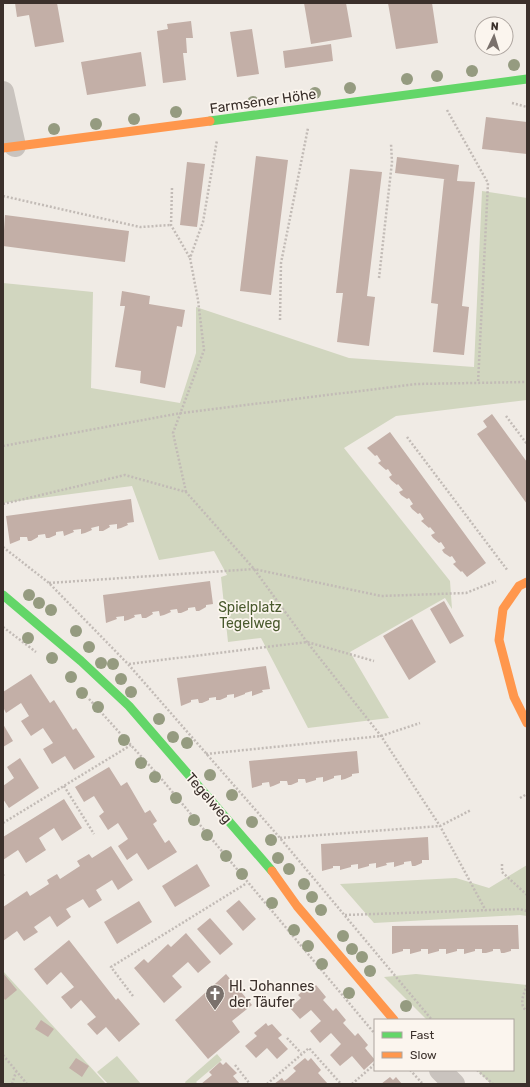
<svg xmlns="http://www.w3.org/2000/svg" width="530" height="1087" viewBox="0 0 530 1087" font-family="Rubik,sans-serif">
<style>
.green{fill:#d1d6bf}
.building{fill:#c3afa7}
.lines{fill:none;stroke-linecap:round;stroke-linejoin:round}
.path{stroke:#c2bbb6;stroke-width:2.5;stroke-dasharray:2 2;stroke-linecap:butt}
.street{stroke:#c9c3be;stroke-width:22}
.fast{stroke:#63d668;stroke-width:9}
.slow{stroke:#ff974d;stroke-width:9}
.tree{fill:#959b80}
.labels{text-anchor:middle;stroke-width:3.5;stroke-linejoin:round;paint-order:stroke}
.street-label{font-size:14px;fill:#3b302b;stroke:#fbf5ee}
.park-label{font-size:14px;fill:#4a5a2e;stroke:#fbf5ee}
.poi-label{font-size:14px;fill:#3b302b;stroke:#fbf5ee;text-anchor:start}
</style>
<rect width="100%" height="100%" fill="#f0ebe5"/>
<path class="green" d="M482 191 527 198V400L396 416 344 448 450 581 452 609 445 598 350 652 389 718 308 728 261 638 228 642 221 577 227 575 214 551 159 560 132 486 3 503V283L93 292 91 388 180 403 196 353V307L349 358 474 367Z
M527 865V916L520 915 374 923 340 884 456 878 489 888Z
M3 971 106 1084H3Z
M416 974 527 985V1084H491L477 1070H513V1020H427L384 977Z
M217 1054 222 1060 196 1082 198 1084H186L185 1082Z
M117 1056 141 1084H108L97 1072Z"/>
<path class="building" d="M15 3H57L64 42 35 47 29 15 17 17Z
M304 3H346L352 37 311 44Z
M388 3H432L438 43 396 49Z
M191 21 193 38H186L187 53H183L186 80 163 83 157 31 168 29 167 24Z
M252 29 259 74 237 77 230 32Z
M331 44 333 61 285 68 283 51Z
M141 52 146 86 87 95 81 62Z
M486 117 527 122V154L482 149Z
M256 156 288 160 271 295 240 291Z
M397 157 459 165 457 181 475 182 462 306 469 307 464 355 433 352 438 304 431 303 444 179 452 180 395 173Z
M187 162 205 164 197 227 180 225Z
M350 169 382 172 367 296 375 297 369 346 337 342 343 293H336Z
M5 215 129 231 125 262 3 246Z
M122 291 150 296 149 304 185 310 182 327 177 326 165 388 140 383 141 371 115 367 125 306H120Z
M492 414 527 462V504L477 434 487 427 483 421Z
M390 432 486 563 467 577 462 571 461 572 453 564 456 562 452 556 450 557 444 553 442 550 445 548 441 542 439 543 433 538 431 535 435 533 430 527 429 528 421 521 424 519 420 513 418 514 412 509 410 506 413 504 409 498 407 499 401 495 399 492 403 490 398 484 397 485 391 480 389 477 392 475 388 469 386 470 378 463 381 461 377 455 375 456 367 448Z
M131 499 134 522 127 523 128 525 121 528 117 529V524L109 525 110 527 103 531H99V526L91 528 92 530 85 533 81 534V529L73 530 74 532 64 536 63 531 56 532V535L49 538H46L45 534 38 535V537L31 541H28L27 537H20V540L10 544 6 516Z
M210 581 213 604 206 605V607L199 611H196L195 607 188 608V610L181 613H178L177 609 170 610 171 612 164 615 160 616 159 611 152 612 153 614 146 618H142L141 614 134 615 135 617 128 620 124 621V616L116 617 117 619 106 623 103 595Z
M444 601 464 636 450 644 430 609Z
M412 619 436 662 409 680 383 636Z
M266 666 270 689 262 690 263 692 252 696V691L245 693V694L234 698V694L227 695V697L220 700H216V697L209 698V700L202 703H199L198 699 191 700V702L181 706 177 678Z
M31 674 50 703 54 700 73 730 76 728 95 757 74 770 65 756 52 764 43 749 53 743 43 728 31 736 21 721 29 716 21 703 6 713 3 707V692Z
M3 724 13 741 3 747Z
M357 751 359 773 352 774V776L345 779 341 780V775L334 776V778L323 782V777L316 778V780L306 783 305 779H298V782L291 785H288L287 781H280V783L273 786 270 787 269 782 262 783V785L252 788 249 761Z
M20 758 39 788 9 808 3 799V786L14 778 7 767Z
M109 767 121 786 127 782 145 813 150 810 157 821 153 824 165 843 169 840 177 852 148 870 137 853 127 860 118 846 128 839 118 823 108 830 99 816 104 812 94 796 84 802 75 787Z
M64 799 82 828 62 841 54 828 39 838 46 850 26 863 18 850 3 860V837Z
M428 837 429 860H422V863L415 866H412L411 861 404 862V864L394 867V862L386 863 387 865 376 868V863L369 864V866L358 869V864L351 865V867L340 870V866H333V868L322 871 321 844Z
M111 846 133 880 118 890 112 880 96 890 102 900 89 908 83 899 66 909 71 917 57 927 50 916 34 927 38 932 24 941 17 931 3 941V907L27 891 30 896 49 884 47 880 57 874 60 879 80 866 77 861 89 854 92 858Z
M197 864 210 886 175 907 162 886Z
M239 900 256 919 243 931 226 911Z
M139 901 152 922 117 944 104 922Z
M210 918 233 944 220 955 197 929Z
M518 925 519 949H511V951L504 953H501L500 949H493V951L486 953H482V949H475V951L464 954V949H457V951L446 954V949H439V951L428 954V949H421V951L410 954V949H403V951L392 954V926Z
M186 933 211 962 198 973 188 962 172 976 182 987 164 1003 134 968 144 959 148 963 168 944 171 947Z
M69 940 116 1000 118 998 140 1024 119 1042 106 1027 97 1035 87 1024 96 1017 81 1000 71 1009 61 997 74 987 61 972 47 985 34 969Z
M3 973 17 990 5 1000 3 997Z
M226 974 252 1005 232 1021 240 1032 208 1059 175 1020Z
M310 985 313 988 316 985 326 997 323 1000 333 1011 336 1008 346 1020 343 1023 355 1036 358 1033 368 1045 365 1048 375 1060 364 1070 352 1056 340 1066 330 1055 341 1044 331 1033 320 1043 310 1031 321 1021 311 1010 300 1019 290 1008 301 998 298 995Z
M41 1020 54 1029 48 1037 35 1029Z
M266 1023 268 1026 272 1024 282 1035 278 1038 288 1049 277 1059 267 1048 256 1058 245 1046 257 1036 254 1033Z
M76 1058 89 1066 82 1077 69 1068Z
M305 1058 308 1061 311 1058 321 1070 318 1073 328 1084H274L282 1078 284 1081 287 1079 296 1071 293 1068Z
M220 1062 223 1065 226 1062 237 1073 233 1076 240 1084H201L212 1075 209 1072Z
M390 1077 393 1080 396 1077 402 1084H381Z"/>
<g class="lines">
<path class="path" d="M512 103 527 107
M447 110 488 183 478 383
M172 188 171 225 190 258
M3 196 140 227 171 225
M379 278 392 162 391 144
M280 320 281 263 308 128
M506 416 527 444
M407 437 508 571
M3 446 181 413 417 384 527 382
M186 492 173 433 204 350 198 300 190 258 203 222 217 140
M3 504 125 475 186 492 254 569 307 642 381 736 440 826 486 911
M3 547 49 583 128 664 280 838 432 1020
M49 583 254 569 381 596 466 593 496 581
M3 627 36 652
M129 664 307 642 374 661
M89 699 159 776 375 1034
M206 754 381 736 420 723
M64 786 94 834
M520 798 527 794
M3 823 131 745
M280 838 440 826 471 810
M502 864V872L527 895
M3 875 4 876
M345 915 519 909 527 911
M527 985C524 994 518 1005 527 1011
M133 996 111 967 247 883
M287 1038 301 1053
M3 1055 27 1084
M235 1065 250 1084
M410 1070 422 1083
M477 1070 493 1084
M12 1084 16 1072
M267 1084 309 1048 341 1084
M352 1084 375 1064"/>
<path class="street" d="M3 92 15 146
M440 1070 454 1084"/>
<path class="fast" d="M210 121 527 79
M3 595 81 661 129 706 272 871"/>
<path class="slow" d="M3 148 210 121
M527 582 519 586 503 609 499 640 514 697 527 723
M272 871 297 906 394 1020"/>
</g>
<g class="tree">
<circle cx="514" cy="65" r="6"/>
<circle cx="472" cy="71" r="6"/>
<circle cx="437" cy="76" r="6"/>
<circle cx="407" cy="79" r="6"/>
<circle cx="350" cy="88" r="6"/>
<circle cx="315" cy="93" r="6"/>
<circle cx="253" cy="102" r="6"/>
<circle cx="176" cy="112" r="6"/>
<circle cx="134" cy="119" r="6"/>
<circle cx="96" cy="124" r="6"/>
<circle cx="54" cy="129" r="6"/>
<circle cx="29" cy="595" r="6"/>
<circle cx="39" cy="603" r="6"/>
<circle cx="51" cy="610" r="6"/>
<circle cx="76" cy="631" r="6"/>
<circle cx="28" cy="638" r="6"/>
<circle cx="89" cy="647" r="6"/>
<circle cx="52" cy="658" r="6"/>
<circle cx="101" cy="663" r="6"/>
<circle cx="113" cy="664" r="6"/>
<circle cx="71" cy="677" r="6"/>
<circle cx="121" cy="679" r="6"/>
<circle cx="131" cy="692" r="6"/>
<circle cx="82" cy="693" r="6"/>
<circle cx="98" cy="707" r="6"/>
<circle cx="159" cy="719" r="6"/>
<circle cx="173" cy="737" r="6"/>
<circle cx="124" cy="740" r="6"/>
<circle cx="187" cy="743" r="6"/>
<circle cx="141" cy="763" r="6"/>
<circle cx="210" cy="775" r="6"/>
<circle cx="155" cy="777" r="6"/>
<circle cx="232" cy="795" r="6"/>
<circle cx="176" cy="798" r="6"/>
<circle cx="194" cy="820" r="6"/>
<circle cx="252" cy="822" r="6"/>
<circle cx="207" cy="835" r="6"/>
<circle cx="271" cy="840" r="6"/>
<circle cx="226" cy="856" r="6"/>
<circle cx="278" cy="858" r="6"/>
<circle cx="289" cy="869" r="6"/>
<circle cx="242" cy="874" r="6"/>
<circle cx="304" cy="884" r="6"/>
<circle cx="312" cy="897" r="6"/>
<circle cx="272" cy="903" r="6"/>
<circle cx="321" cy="910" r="6"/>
<circle cx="294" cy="930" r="6"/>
<circle cx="343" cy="936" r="6"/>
<circle cx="308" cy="946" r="6"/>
<circle cx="352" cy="949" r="6"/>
<circle cx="362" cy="957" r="6"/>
<circle cx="322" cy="964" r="6"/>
<circle cx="370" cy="971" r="6"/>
<circle cx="349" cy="993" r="6"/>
<circle cx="406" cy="1006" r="6"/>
</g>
<defs>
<g id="church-pin" transform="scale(1)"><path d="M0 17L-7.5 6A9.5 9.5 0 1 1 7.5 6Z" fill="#7a716c" stroke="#fbf5ee"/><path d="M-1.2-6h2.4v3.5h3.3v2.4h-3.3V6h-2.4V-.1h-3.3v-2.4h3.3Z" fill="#fff"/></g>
</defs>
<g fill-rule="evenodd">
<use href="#church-pin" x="215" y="994"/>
</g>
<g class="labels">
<g class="street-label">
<text transform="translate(263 101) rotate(-8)" y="5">Farmsener Höhe</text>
<text transform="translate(209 798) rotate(49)" y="5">Tegelweg</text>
</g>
<g class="park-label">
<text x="250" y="612">Spielplatz<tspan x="250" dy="16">Tegelweg</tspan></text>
</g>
<g class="poi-label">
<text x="229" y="991">Hl. Johannes<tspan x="229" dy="16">der Täufer</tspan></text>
</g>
</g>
<rect width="530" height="1087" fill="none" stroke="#3b302b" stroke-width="8"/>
<rect x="374" y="1019" width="140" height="52" fill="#fbf5ee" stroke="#aea6a0"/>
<rect x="382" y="1032" width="20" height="6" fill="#63d668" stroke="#aea6a0"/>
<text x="410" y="1039" font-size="12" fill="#3b302b">Fast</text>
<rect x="382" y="1052" width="20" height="6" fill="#ff974d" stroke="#aea6a0"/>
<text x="410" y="1059" font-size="12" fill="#3b302b">Slow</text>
<g transform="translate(494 36) rotate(4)"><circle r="19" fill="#fbf5ee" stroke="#aea6a0"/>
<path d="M0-3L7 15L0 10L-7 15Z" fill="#7a716c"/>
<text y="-6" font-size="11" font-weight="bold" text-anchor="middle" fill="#3b302b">N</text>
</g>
</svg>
